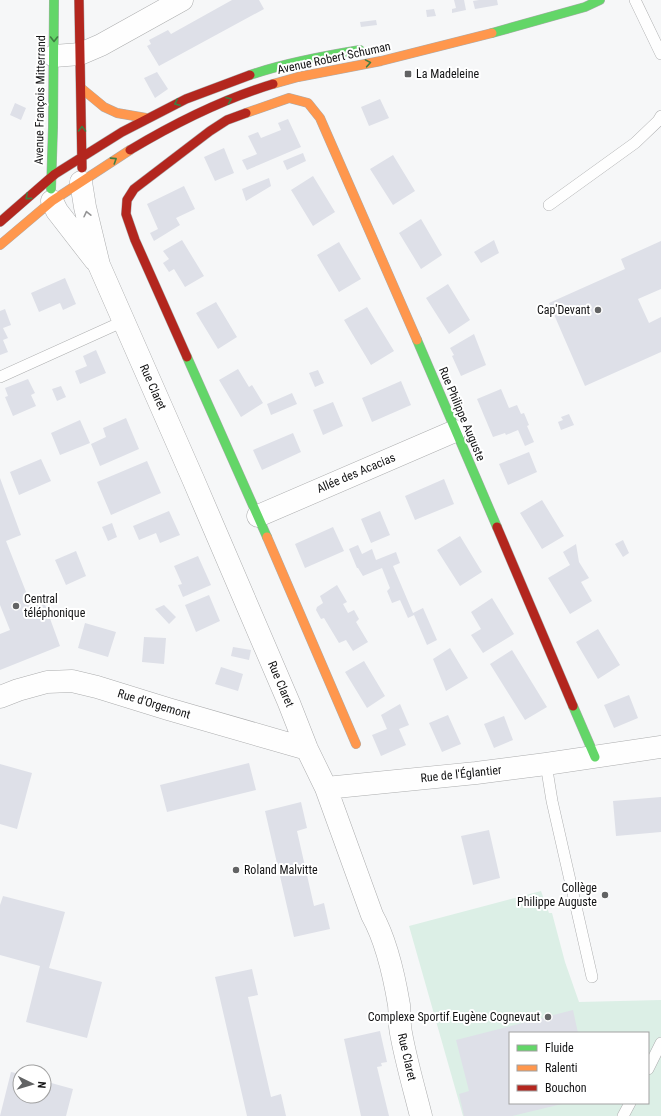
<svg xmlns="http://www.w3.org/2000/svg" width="661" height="1116" viewBox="0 0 661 1116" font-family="'Roboto Condensed',sans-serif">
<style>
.green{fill:#dcefe6;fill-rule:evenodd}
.building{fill:#dee0e8}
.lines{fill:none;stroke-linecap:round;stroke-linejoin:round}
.lane-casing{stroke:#acadae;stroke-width:12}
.street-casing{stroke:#acadae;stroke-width:23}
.fast-casing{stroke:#acadae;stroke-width:10}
.slow-casing{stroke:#acadae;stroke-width:10}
.jam-casing{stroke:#acadae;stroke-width:10}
.lane{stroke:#fefefe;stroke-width:11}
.street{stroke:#fefefe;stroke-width:22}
.fast{stroke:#63d668;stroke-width:9}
.slow{stroke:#ff974d;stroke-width:9}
.jam{stroke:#b3261e;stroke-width:9}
.oneway{stroke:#3f7e42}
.oneway2{stroke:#949495}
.poi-dot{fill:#626364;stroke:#fff;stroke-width:1.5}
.labels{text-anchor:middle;stroke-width:4;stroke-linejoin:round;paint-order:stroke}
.street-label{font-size:12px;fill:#131314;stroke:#fff}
.poi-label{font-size:12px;fill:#131314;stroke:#fff;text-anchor:start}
</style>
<rect width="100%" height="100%" fill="#f6f7f8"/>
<path class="green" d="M541 891 549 913H552L565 962 579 1002 661 1000V1116H463L409 926ZM510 1033H648V1103H510Z"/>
<path class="building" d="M232 0H259L264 9 159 66 147 46 151 44 149 40 168 30 171 34Z
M454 0H464L466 10 452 13V9L456 8Z
M479 0H497L498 5 475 9 473 1Z
M434 9 436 16 427 17 426 10Z
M376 20 377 25 361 27 360 22Z
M157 72 168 89 155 98 144 78Z
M380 99 389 118 369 126 361 107Z
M15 103 26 108 21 120 10 115Z
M288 119 301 147 247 170 242 160 257 154 248 136 258 132 261 138 281 130 278 123Z
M224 148 234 173 215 181 204 157Z
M303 153 306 161 287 170 283 161Z
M393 155 415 191 393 205 370 169Z
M313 176 335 212 313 226 291 190Z
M269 178 271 186 246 201 242 189Z
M184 186 195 209 176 218 180 225 154 241 150 233 158 229 147 204Z
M421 219 442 255 421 269 399 233Z
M182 240 204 276 185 287 174 269 169 272 163 263 169 259 163 251Z
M494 240 499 253 481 263 474 252Z
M661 241V289L638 299 649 323 661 317V352L585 386 549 303 625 269 621 259Z
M339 242 361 279 339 292 317 255Z
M65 278 76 304 63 310 60 303 39 312 31 293Z
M448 284 470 320 449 334 426 298Z
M216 302 237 337 218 349 196 313Z
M367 307 394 351 371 365 344 320Z
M5 309 11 325 3 328 8 338 3 340 8 352 0 355V311Z
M474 334 486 365 461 376 452 356 454 355 450 348Z
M96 350 106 373 80 384 75 371 87 366 83 356Z
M238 369 249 387 252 385 263 403 241 417 219 380Z
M318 370 324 383 315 387 309 373Z
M28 379 35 393 31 395 36 406 13 416 5 397 8 396 5 388Z
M401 381 411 405 372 422 362 398Z
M61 386 66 397 57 401 52 389Z
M501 389 509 408 517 405 521 414 524 413 529 425 527 426 534 442 525 446 518 430 506 435 505 433 493 437 477 399Z
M292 393 297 404 271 415 267 404Z
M333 402 343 426 323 435 313 410Z
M569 414 574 425 561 430 558 422 563 420 561 417Z
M126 418 139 449 100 466 91 444 106 437 103 428Z
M80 420 90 443 60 455 51 433Z
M293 433 301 452 262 470 253 450Z
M529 452 537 472 508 485 499 464Z
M41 459 51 481 19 495 10 472Z
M147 461 161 493 111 515 97 482Z
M0 478 21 535 6 541 32 607 44 602 60 646 0 670V634L10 630 0 605Z
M444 479 454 504 415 520 405 496Z
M542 500 564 536 542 549 520 513Z
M169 511 180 535 160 543 156 533 139 540 133 526Z
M380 511 390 535 371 543 361 519Z
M112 523 117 537 108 541 102 527Z
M333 527 344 551 305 568 295 544Z
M460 536 482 572 460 586 437 550Z
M623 540 629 553 623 557 615 544Z
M576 544 579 562 589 578 581 582 592 601 570 614 548 578 570 565 563 552Z
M358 545 362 554 372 549 376 560 396 552 400 563 393 566 413 613 423 608 437 640 427 645 414 615 408 618 400 600 392 603 387 591 390 588 382 568 363 576 358 568H357L349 549Z
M76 551 86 576 66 585 55 560Z
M198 556 211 585 183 597 178 585 182 584 174 566Z
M337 585 347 602 343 604 348 613 354 610 359 619 356 622 368 642 353 651 346 640 339 643 324 618 321 619 316 610 317 607 323 603 320 596Z
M209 595 220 621 196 632 185 605Z
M492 598 514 634 483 653 471 635 481 629 471 612Z
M164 605 176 617 169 624 155 609Z
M85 623 116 632 108 657 78 648Z
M598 629 620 665 598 679 576 642Z
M144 637 166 638 164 664 142 662Z
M233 647 251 650 249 660 231 656Z
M450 648 468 678 446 691 433 659Z
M512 650 547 707 525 720 490 664Z
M364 661 385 696 367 708 345 672Z
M221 667 243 674 238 691 215 684Z
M629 695 638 718 614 728 604 705Z
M400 704 409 725 399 729 406 745 381 756 372 735 387 729 381 715Z
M448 715 461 744 442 752 429 723Z
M504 716 513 740 494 748 484 724Z
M249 763 256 790 167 812 160 785Z
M0 764 32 773 17 829 0 824Z
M661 797V832L616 836 613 801Z
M301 802 307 828 297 831 314 906 324 903 330 929 294 937 265 811Z
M489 830 500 878 473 885 461 836Z
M3 896 65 912 49 968 102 982 87 1038 26 1022 40 966 0 955V905Z
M252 969 258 995 248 997 271 1097 281 1094 286 1116H247L215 977Z
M573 1010 578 1033H510V1103L562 1104 512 1116H464L459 1094 469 1091 456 1040Z
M380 1031 387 1062 381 1063 382 1066 377 1067 389 1116H361L344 1039Z
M11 1072 20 1074V1096H44V1081L73 1089 66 1116H0Z"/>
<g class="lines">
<g class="lane-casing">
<path id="lane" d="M635 0 661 54
M549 205 635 143 658 121 661 116
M0 377 124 321
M546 764 552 801 592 977
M648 1069 661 1043
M623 1116 630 1103"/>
</g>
<g class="street-casing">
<path id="street" d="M54 56 80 54 101 45 182 0
M81 182 85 207 99 265 193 479 289 703 307 749 326 788 372 915C387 942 394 975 399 1005 400 1014 399 1024 401 1033 406 1061 414 1088 421 1116
M52 201 57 211 95 260
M258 516 455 431
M0 697 18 690 47 682 72 681 97 687 168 709 307 749
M326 788 476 773 546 764 661 747"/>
</g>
<g class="fast-casing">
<path id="fast" d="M492 33 585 7 600 0
M250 75C285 63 323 56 360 50
M51 189 53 127 54 0
M417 340 497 527
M187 357 267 537
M573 706 595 757"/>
</g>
<g class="slow-casing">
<path id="slow" d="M273 84 298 77 381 61 492 33
M81 88 104 107 117 113 146 118
M246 113 289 98 308 103 320 118 417 340
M0 245 52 201 130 150
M267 537 356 744"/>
</g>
<g class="jam-casing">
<path id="jam" d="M79 0 82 168
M130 150C175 123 223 99 273 84
M0 222 55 174 122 132 186 99 250 75
M187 357 135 240 126 214 127 200 134 189 210 131 227 120 246 113
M497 527 573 706"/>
</g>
<use href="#lane" class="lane"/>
<use href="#street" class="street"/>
<use href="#fast" class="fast"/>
<use href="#slow" class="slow"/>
<use href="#jam" class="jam"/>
</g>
<defs><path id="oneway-chevron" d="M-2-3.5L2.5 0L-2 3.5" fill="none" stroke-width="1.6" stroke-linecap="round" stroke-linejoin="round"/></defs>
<g class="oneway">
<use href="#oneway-chevron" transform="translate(54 39) rotate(90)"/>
<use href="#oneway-chevron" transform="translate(368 63) rotate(-10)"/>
<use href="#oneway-chevron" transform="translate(229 100) rotate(-21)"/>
<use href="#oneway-chevron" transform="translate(177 103) rotate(156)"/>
<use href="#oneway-chevron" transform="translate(82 129) rotate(-90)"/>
<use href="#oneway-chevron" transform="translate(114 160) rotate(-33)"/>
<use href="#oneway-chevron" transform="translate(28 197) rotate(139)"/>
</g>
<use class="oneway2" href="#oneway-chevron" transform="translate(87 214) rotate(-103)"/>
<g class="poi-dot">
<rect x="404" y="70" width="8" height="8" rx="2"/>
<circle cx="598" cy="310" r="4"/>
<circle cx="16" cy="606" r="4"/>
<circle cx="236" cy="870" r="4"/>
<circle cx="605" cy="895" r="4"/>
<circle cx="548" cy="1017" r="4"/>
</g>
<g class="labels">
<g class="street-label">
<text transform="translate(334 58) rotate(-12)" y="4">Avenue Robert Schuman</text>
<text transform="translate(40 100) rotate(-89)" y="4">Avenue François Mitterrand</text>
<text transform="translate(153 387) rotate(66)" y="4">Rue Claret</text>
<text transform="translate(462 414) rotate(67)" y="4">Rue Philippe Auguste</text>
<text transform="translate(356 473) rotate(-23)" y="4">Allée des Acacias</text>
<text transform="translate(281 684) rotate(67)" y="4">Rue Claret</text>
<text transform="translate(154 704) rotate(17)" y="4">Rue d'Orgemont</text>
<text transform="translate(461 774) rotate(-6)" y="4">Rue de l'Églantier</text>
<text transform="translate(407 1057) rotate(77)" y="4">Rue Claret</text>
</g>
<g class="poi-label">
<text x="416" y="78">La Madeleine</text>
<text x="590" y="314" text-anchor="end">Cap'Devant</text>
<text x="24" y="603">Central<tspan x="24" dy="14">téléphonique</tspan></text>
<text x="244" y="874">Roland Malvitte</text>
<text x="597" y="892" text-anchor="end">Collège<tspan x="597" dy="14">Philippe Auguste</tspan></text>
<text x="540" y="1021" text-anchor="end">Complexe Sportif Eugène Cognevaut</text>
</g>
</g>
<rect x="509" y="1032" width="140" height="72" fill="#ffffff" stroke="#a1a1a1"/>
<rect x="517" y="1045" width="20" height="6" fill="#63d668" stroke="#a1a1a1"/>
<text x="545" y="1052" font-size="12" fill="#131314">Fluide</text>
<rect x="517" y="1065" width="20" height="6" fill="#ff974d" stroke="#a1a1a1"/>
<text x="545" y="1072" font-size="12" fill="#131314">Ralenti</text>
<rect x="517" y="1085" width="20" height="6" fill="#b3261e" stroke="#a1a1a1"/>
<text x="545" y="1092" font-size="12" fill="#131314">Bouchon</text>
<g transform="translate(32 1084) rotate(95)"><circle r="19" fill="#ffffff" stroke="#a1a1a1"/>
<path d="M0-3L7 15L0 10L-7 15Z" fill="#626364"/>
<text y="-6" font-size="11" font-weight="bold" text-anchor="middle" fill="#131314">N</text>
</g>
</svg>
